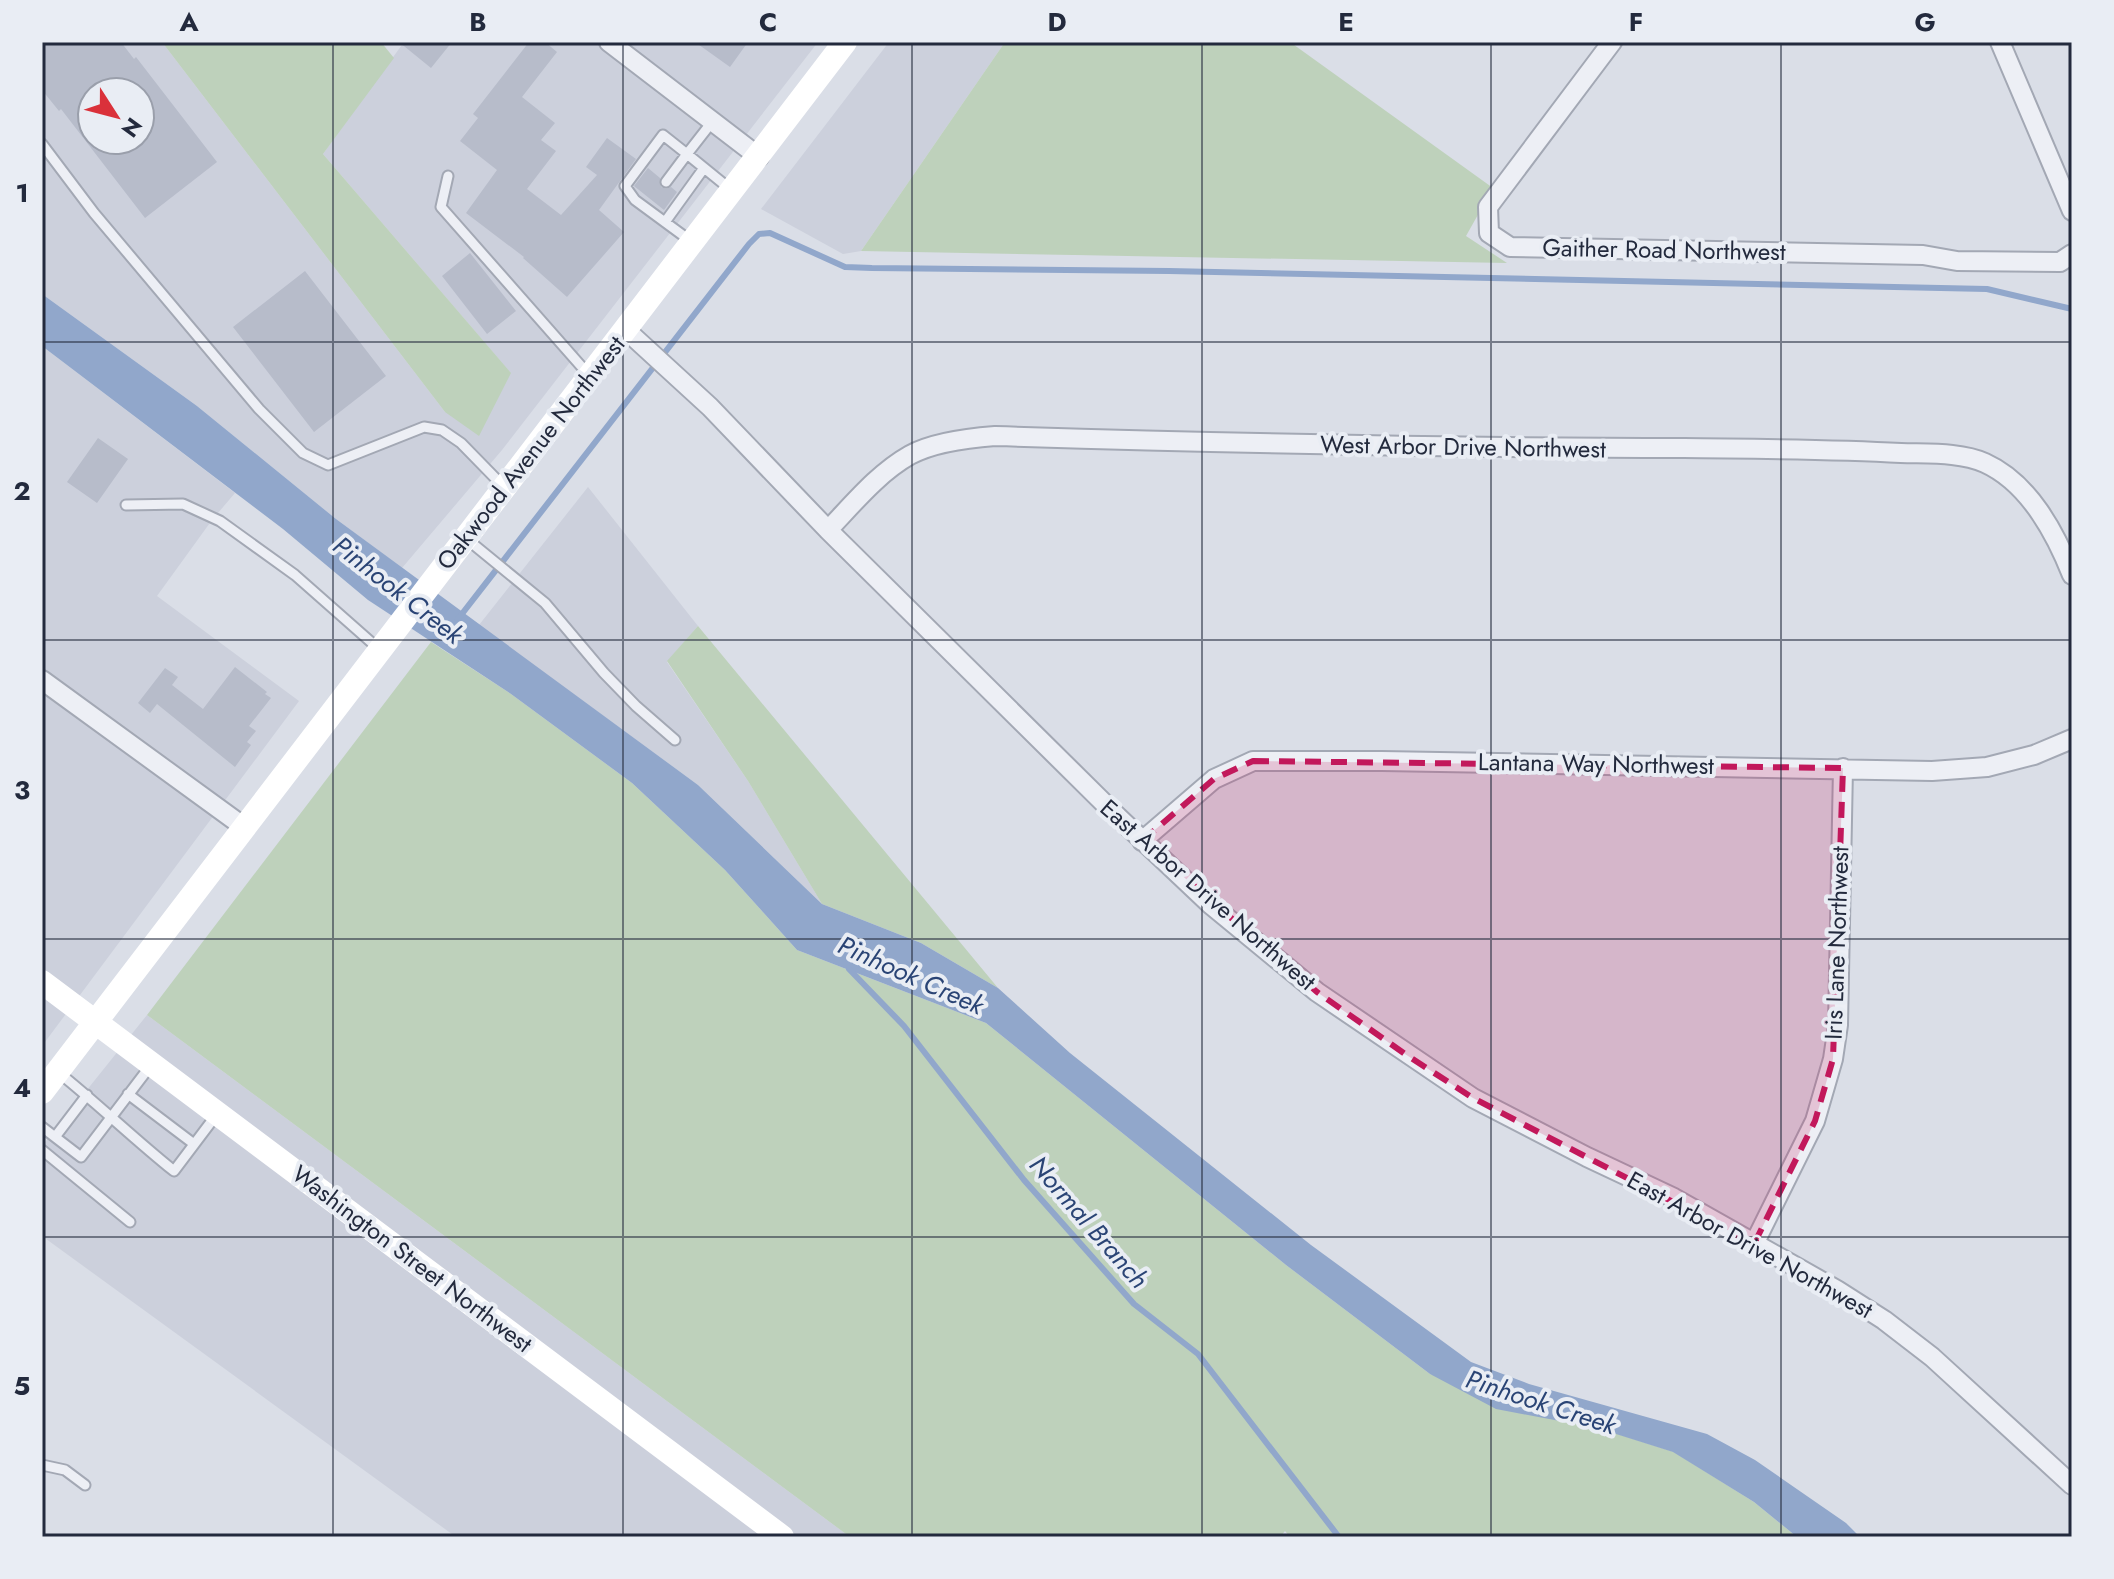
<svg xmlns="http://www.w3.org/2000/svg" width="2114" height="1579" viewBox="0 0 2114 1579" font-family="Jost,sans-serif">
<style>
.built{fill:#ccd0dc;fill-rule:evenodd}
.green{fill:#bed1bb}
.water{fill:#91a7cb}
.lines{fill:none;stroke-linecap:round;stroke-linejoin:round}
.stream{stroke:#91a7cb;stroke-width:6}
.building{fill:#b7bcca;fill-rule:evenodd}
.lane-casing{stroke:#a3a8b4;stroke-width:13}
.street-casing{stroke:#a3a8b4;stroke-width:22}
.lane{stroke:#edeff5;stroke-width:9}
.street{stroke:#edeff5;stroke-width:18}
.secondary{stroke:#fff;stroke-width:24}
.marked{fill:#c2185b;fill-opacity:0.2;stroke:#c2185b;stroke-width:6;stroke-dasharray:16 10;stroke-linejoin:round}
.grid{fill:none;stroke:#232a3d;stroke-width:2;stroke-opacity:0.55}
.labels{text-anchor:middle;stroke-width:8;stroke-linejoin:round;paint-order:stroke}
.street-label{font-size:24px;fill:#232a3d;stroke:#e9edf4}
.water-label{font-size:26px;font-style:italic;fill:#2a4475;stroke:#e9edf4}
.neatline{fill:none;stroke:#232a3d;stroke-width:3}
.grid-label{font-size:26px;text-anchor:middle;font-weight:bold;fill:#232a3d}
</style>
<rect width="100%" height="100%" fill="#dadee7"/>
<path class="built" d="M42 42H162L445 412 510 372 323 154 404 42H818L502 450 402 568 336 519 197 406 42 294ZM92 92H140V140H92Z
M889 42H1005L861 251 843 254 761 209Z
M42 346 235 493 212 520 157 596 299 701 42 1046Z
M588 487 698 626 667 662 748 781 822 904 698 785 479 625Z
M147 1015 225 1073 850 1537H456L42 1236V1146Z"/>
<path class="green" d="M162 42H381L394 58 323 154 511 373 479 436 445 412Z
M1005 42H1290L1493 188 1466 236 1507 263 861 251Z
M698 626 998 988 921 943 822 904 748 781 667 661Z
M431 642 511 694 632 783 725 870 797 950 986 1023 1286 1265 1430 1374 1674 1452 1754 1502 1797 1537H1290L1285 1531 1280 1537H850L147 1015Z"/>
<path class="water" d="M42 294 197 406 336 519 698 785 822 904 921 943 998 988 1070 1053 1311 1245 1471 1362 1529 1384 1707 1434 1755 1460 1846 1523 1860 1537H1797L1754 1502 1673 1452 1597 1428 1496 1409 1430 1374 1286 1265 986 1023 797 950 725 870 632 783 511 694 368 600 283 529 42 346Z"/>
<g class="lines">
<path class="stream" d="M458 619 749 244 759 234 770 233 845 267 872 268 1169 271 1987 289 2072 309
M849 969 904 1026 1024 1180 1134 1304 1198 1354 1339 1537"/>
</g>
<path class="building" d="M42 42H121L134 59 136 57 217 162 145 218 61 109 59 111 42 90ZM92 92H140V140H92Z
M399 42H452L431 68Z
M529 42H545L557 52 522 97 555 123 541 140 556 151 527 189 561 215 597 175 586 167 607 138 636 159 599 210 624 232 567 297 523 258 524 257 466 213 497 170 460 141 478 118 473 114Z
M695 42H748L730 67Z
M648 168 660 178 661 187 666 189 671 187 677 192 664 210 634 186Z
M470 253 516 311 487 334 442 276Z
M305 271 386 376 314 432 233 327Z
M98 438 128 459 97 503 67 482Z
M235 667 267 692 265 694 271 698 249 726 256 731 247 742 251 745 235 767 157 704 150 713 138 703 165 668 178 677 172 685 203 709Z"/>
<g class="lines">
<g class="lane-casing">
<path id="lane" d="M42 144 94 213 259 409 303 453 328 465 424 427 442 430 461 443 502 485
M448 176 441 207 588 374
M666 182 687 154 730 189
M665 222 704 168
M692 242 635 200 625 186 663 135 687 154 712 122
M126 505 183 504 220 521 295 575 380 650
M468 540 545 603 604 673 636 706 675 740
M58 1072C98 1104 134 1139 174 1171L217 1114
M128 1094 194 1144
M42 1127 81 1157 151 1065
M55 1137 87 1095
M42 1150 130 1222
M42 1465 65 1470 85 1485"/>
</g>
<g class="street-casing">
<path id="street" d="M609 42 759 157
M1612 42 1488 207 1489 233 1510 247 1923 255 1957 261 2060 262 2072 254
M2000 42 2072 211
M626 330 710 407 828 530 1118 817 1210 904 1317 992 1473 1098 1587 1157 1674 1198 1837 1290 1884 1320 1932 1357 2072 1485
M828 530C853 504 878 473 910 455 934 442 968 438 995 436 1225 443 1454 448 1684 448 1756 449 1829 449 1901 453 1927 454 1961 452 1985 463 2029 483 2055 532 2072 575
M42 680 244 827
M1142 841 1214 779 1253 761H1382L1932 771 1987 767 2034 755 2072 739
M1754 1244 1815 1121 1833 1059 1838 1025 1843 768"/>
</g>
<use href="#lane" class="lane"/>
<use href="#street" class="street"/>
<path class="secondary" d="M42 982 782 1537
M42 1092 845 42"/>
</g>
<path class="marked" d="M1253 761 1843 768 1833 1059 1815 1121 1754 1244 1473 1098 1405 1054 1317 992 1142 841 1214 779Z"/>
<path class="grid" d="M333 42V1537M623 42V1537M912 42V1537M1202 42V1537M1491 42V1537M1781 42V1537M42 342H2072M42 640H2072M42 939H2072M42 1237H2072"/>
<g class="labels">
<g class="street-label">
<text transform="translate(1664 250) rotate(1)" y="8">Gaither Road Northwest</text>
<text transform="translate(1463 447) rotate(1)" y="8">West Arbor Drive Northwest</text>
<text transform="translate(531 453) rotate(-52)" y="8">Oakwood Avenue Northwest</text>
<text transform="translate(1596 764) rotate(1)" y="8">Lantana Way Northwest</text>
<text transform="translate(1208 895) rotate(41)" y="8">East Arbor Drive Northwest</text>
<text transform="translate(1837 943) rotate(-88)" y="8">Iris Lane Northwest</text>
<text transform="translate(1750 1245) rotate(29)" y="8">East Arbor Drive Northwest</text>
<text transform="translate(412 1259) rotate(37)" y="8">Washington Street Northwest</text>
</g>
<g class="water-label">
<text transform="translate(398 590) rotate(38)" y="9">Pinhook Creek</text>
<text transform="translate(911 975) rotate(24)" y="9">Pinhook Creek</text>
<text transform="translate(1089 1222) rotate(49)" y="9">Normal Branch</text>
<text transform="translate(1541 1402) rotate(18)" y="9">Pinhook Creek</text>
</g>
</g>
<rect width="2114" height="1579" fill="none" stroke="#e9edf4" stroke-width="88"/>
<g transform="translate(116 116) rotate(126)"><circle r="38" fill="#e9edf4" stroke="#9a9fab" stroke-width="2"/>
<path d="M0-6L14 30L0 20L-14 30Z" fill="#da313a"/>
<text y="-12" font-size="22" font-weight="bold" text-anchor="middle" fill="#232a3d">N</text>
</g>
<rect x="44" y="44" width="2026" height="1491" class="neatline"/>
<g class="grid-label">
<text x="189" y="31">A</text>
<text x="478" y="31">B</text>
<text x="768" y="31">C</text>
<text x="1057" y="31">D</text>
<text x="1346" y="31">E</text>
<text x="1636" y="31">F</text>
<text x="1925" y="31">G</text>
<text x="22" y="202">1</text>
<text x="22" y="500">2</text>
<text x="22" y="799">3</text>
<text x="22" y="1097">4</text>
<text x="22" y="1395">5</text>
</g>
</svg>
